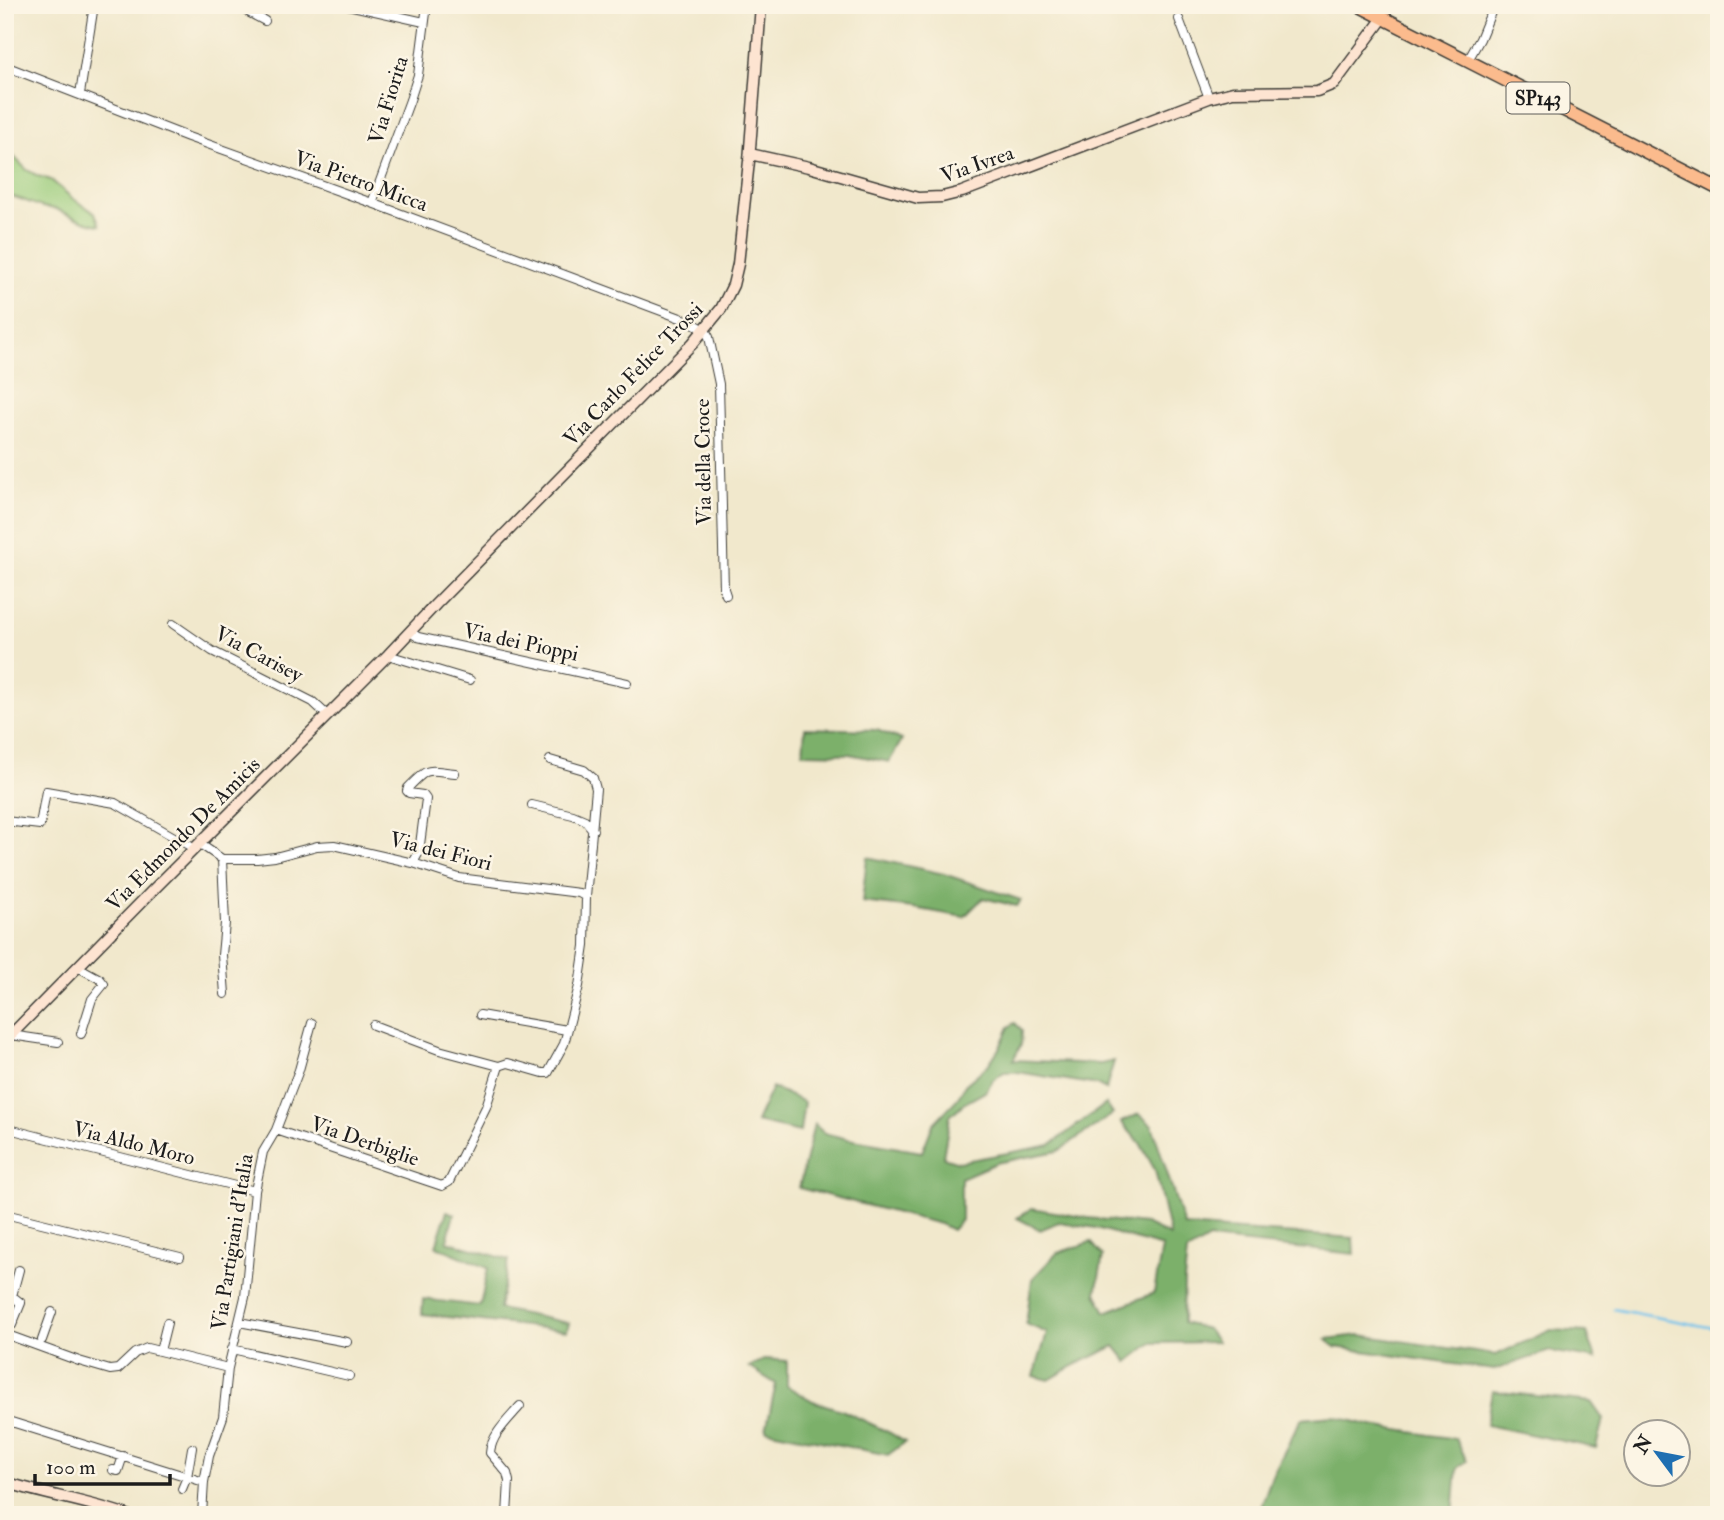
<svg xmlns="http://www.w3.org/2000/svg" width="1724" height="1520" viewBox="0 0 1724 1520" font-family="'IM FELL Double Pica',serif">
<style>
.green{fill:#9bcc7b;stroke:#5c744c;stroke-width:2}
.forest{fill:#7cb06b;stroke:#4c6644;stroke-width:2}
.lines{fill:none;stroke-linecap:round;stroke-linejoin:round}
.stream{stroke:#70c2ec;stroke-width:2.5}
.street-casing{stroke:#3c3b36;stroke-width:10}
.secondary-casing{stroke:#3c3b36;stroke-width:13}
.primary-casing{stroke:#3c3b36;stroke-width:15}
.street{stroke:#fff;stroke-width:8}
.secondary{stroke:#fde4d1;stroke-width:10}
.primary{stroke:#fbbb8d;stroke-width:12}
.labels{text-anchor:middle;stroke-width:5;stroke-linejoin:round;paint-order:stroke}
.shield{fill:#fcf5e5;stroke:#5f5d58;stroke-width:2}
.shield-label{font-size:19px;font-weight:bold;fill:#1c1c1c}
.street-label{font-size:21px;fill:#1c1c1c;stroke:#fcf5e5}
</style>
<rect width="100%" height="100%" fill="#fcf5e5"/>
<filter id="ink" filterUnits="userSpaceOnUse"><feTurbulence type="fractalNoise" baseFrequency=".0143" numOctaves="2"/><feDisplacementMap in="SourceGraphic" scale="14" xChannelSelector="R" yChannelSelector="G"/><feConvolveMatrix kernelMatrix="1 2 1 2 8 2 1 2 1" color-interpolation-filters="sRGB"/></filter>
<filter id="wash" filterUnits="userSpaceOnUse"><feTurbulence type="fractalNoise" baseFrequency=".00686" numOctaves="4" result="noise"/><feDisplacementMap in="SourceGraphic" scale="28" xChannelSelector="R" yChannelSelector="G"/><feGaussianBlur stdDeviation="1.57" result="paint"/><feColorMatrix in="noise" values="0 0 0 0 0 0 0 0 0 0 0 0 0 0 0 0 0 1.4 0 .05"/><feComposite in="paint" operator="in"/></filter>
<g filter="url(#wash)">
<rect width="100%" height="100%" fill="#f1e8cc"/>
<path class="green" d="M5 148 27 170 38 176 51 180 72 198 95 213 100 225C84 223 72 216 58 210 53 208 47 208 42 207 29 203 19 197 5 195Z"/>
<path class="forest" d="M805 728 877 730 902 740 889 762 849 754 803 753Z
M867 857 944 874 1021 900 1017 906 983 898 964 917 914 908 862 902Z
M1015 1023 1022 1030 1021 1045 1013 1060 1101 1064 1114 1061 1106 1089 1098 1085 1017 1072H1004L993 1080 985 1092 963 1104 950 1116 943 1157 959 1162 1050 1145 1106 1104 1113 1114 1058 1151 996 1163 961 1178V1220L952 1230 940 1224 799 1188 814 1124 824 1133 848 1139 922 1152 933 1124 958 1098 965 1085 988 1065 1000 1047 1009 1027Z
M772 1087 804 1102 800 1132 756 1122Z
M1139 1114 1152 1125 1184 1226 1353 1238 1354 1254 1209 1239 1187 1252 1184 1281 1183 1323 1207 1329 1217 1342 1152 1343 1128 1362 1115 1346 1079 1363 1049 1380 1034 1376 1047 1333 1026 1324 1032 1279 1057 1253 1091 1242 1103 1256 1096 1293 1106 1312 1154 1293 1162 1247 1096 1228 1059 1222 1040 1230 1017 1218 1032 1208 1088 1218 1145 1224 1170 1236 1155 1170 1140 1143 1121 1122Z
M447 1211 454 1214 447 1241 509 1260 499 1309 569 1323 567 1331 422 1314 423 1299 480 1306 488 1268 436 1246Z
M1551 1330 1587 1332 1596 1359 1550 1351 1494 1370 1335 1347 1326 1339 1360 1335 1496 1355Z
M766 1359 787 1361V1386L813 1401 844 1411 890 1433 905 1442 888 1455 766 1430 776 1384 749 1367Z
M1492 1391 1591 1402 1603 1419 1596 1448 1486 1425Z
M1333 1416 1372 1426 1456 1439 1467 1461 1457 1468 1453 1515H1258L1272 1476 1301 1419Z"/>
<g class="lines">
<path class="stream" d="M1613 1309 1719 1329"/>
</g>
</g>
<g filter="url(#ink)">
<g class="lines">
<g class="street-casing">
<path id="street" d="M235 5 265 21
M348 5 424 22
M1179 19 1209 98
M1467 62 1480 39 1494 5
M5 66 188 137 372 203 691 322 705 330 709 337 719 384 724 589 726 595
M80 94 94 5
M372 203 410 100 418 75 427 5
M173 624 212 651 313 702 328 716
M410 632 418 637 627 683
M388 655 470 680
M550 760 584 770 593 778 596 789 586 897
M532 805 573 815 585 820 593 830
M5 821 40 825 46 791 115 803 195 849
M200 844 222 859H257L275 857 317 846 334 845 413 863 459 878 579 893 586 897 585 946 579 986 564 1044 548 1073H543L508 1063 499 1066 486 1107 449 1182 442 1186 276 1130
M222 859 225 923 222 955 225 994
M413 863 419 852 426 799 423 795 409 793 407 791 408 788C429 766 426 770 455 773
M78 967 100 979 104 984 92 999 81 1034
M480 1015 567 1030
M373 1025 439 1050 499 1066
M11 1035 58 1042
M5 1128 255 1191
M5 1214 180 1257
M239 1322 347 1342
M12 1325 21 1303 12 1296 19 1270
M5 1334 79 1361 110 1370 118 1369 135 1353 147 1348 228 1368
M42 1340 52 1312
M232 1349 349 1376
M160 1351 167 1323
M5 1420 204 1482
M113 1470 118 1471 123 1456
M182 1489 187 1477 192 1448
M202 1515 204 1482 209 1456 223 1417 228 1368 245 1297 255 1191 263 1152 276 1130 299 1070 312 1023
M507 1515 509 1481 507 1473 490 1453C491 1435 509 1419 520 1406"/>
</g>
<g class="secondary-casing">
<path id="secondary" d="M750 154 809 167 918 198 942 197 962 192 1209 98 1233 92 1317 91 1334 84 1383 18
M5 1041 154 889 388 655 436 604 693 343 721 309 733 285 738 264 749 161 761 5
M5 1482C45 1495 87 1501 127 1515"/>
</g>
<g class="primary-casing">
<path id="primary" d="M1358 5 1719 189"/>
</g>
<use href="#street" class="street"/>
<use href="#secondary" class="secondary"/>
<use href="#primary" class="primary"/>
</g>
</g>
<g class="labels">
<rect class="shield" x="1506.5" y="82.5" width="63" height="31" rx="5"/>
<g class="shield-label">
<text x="1538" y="105">SP143</text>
</g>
<g class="street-label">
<text transform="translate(388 100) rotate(-73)" y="7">Via Fiorita</text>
<text transform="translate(977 164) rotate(-19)" y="7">Via Ivrea</text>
<text transform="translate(361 181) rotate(20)" y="7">Via Pietro Micca</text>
<text transform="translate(633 374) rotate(-46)" y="7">Via Carlo Felice Trossi</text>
<text transform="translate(703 462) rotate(-91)" y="7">Via della Croce</text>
<text transform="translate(521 642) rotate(12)" y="7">Via dei Pioppi</text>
<text transform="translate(259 654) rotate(28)" y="7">Via Carisey</text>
<text transform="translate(183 834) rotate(-45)" y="7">Via Edmondo De Amicis</text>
<text transform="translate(441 851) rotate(14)" y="7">Via dei Fiori</text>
<text transform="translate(365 1141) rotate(19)" y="7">Via Derbiglie</text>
<text transform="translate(134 1143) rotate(14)" y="7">Via Aldo Moro</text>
<text transform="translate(232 1242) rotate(-81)" y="7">Via Partigiani d'Italia</text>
</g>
</g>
<rect width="1724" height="1520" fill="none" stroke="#fcf5e5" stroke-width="28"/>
<g transform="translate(1657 1453) rotate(302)"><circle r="33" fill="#fcf5e5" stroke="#a29e95" stroke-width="2"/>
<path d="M0-5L12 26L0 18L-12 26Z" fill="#1f6fb2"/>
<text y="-10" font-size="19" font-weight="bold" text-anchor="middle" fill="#1c1c1c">N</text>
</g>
<path d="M35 1474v10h135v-10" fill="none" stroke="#1c1c1c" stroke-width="3.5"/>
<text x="46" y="1474" font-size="21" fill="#1c1c1c" stroke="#fcf5e5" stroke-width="5" paint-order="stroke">100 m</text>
</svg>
